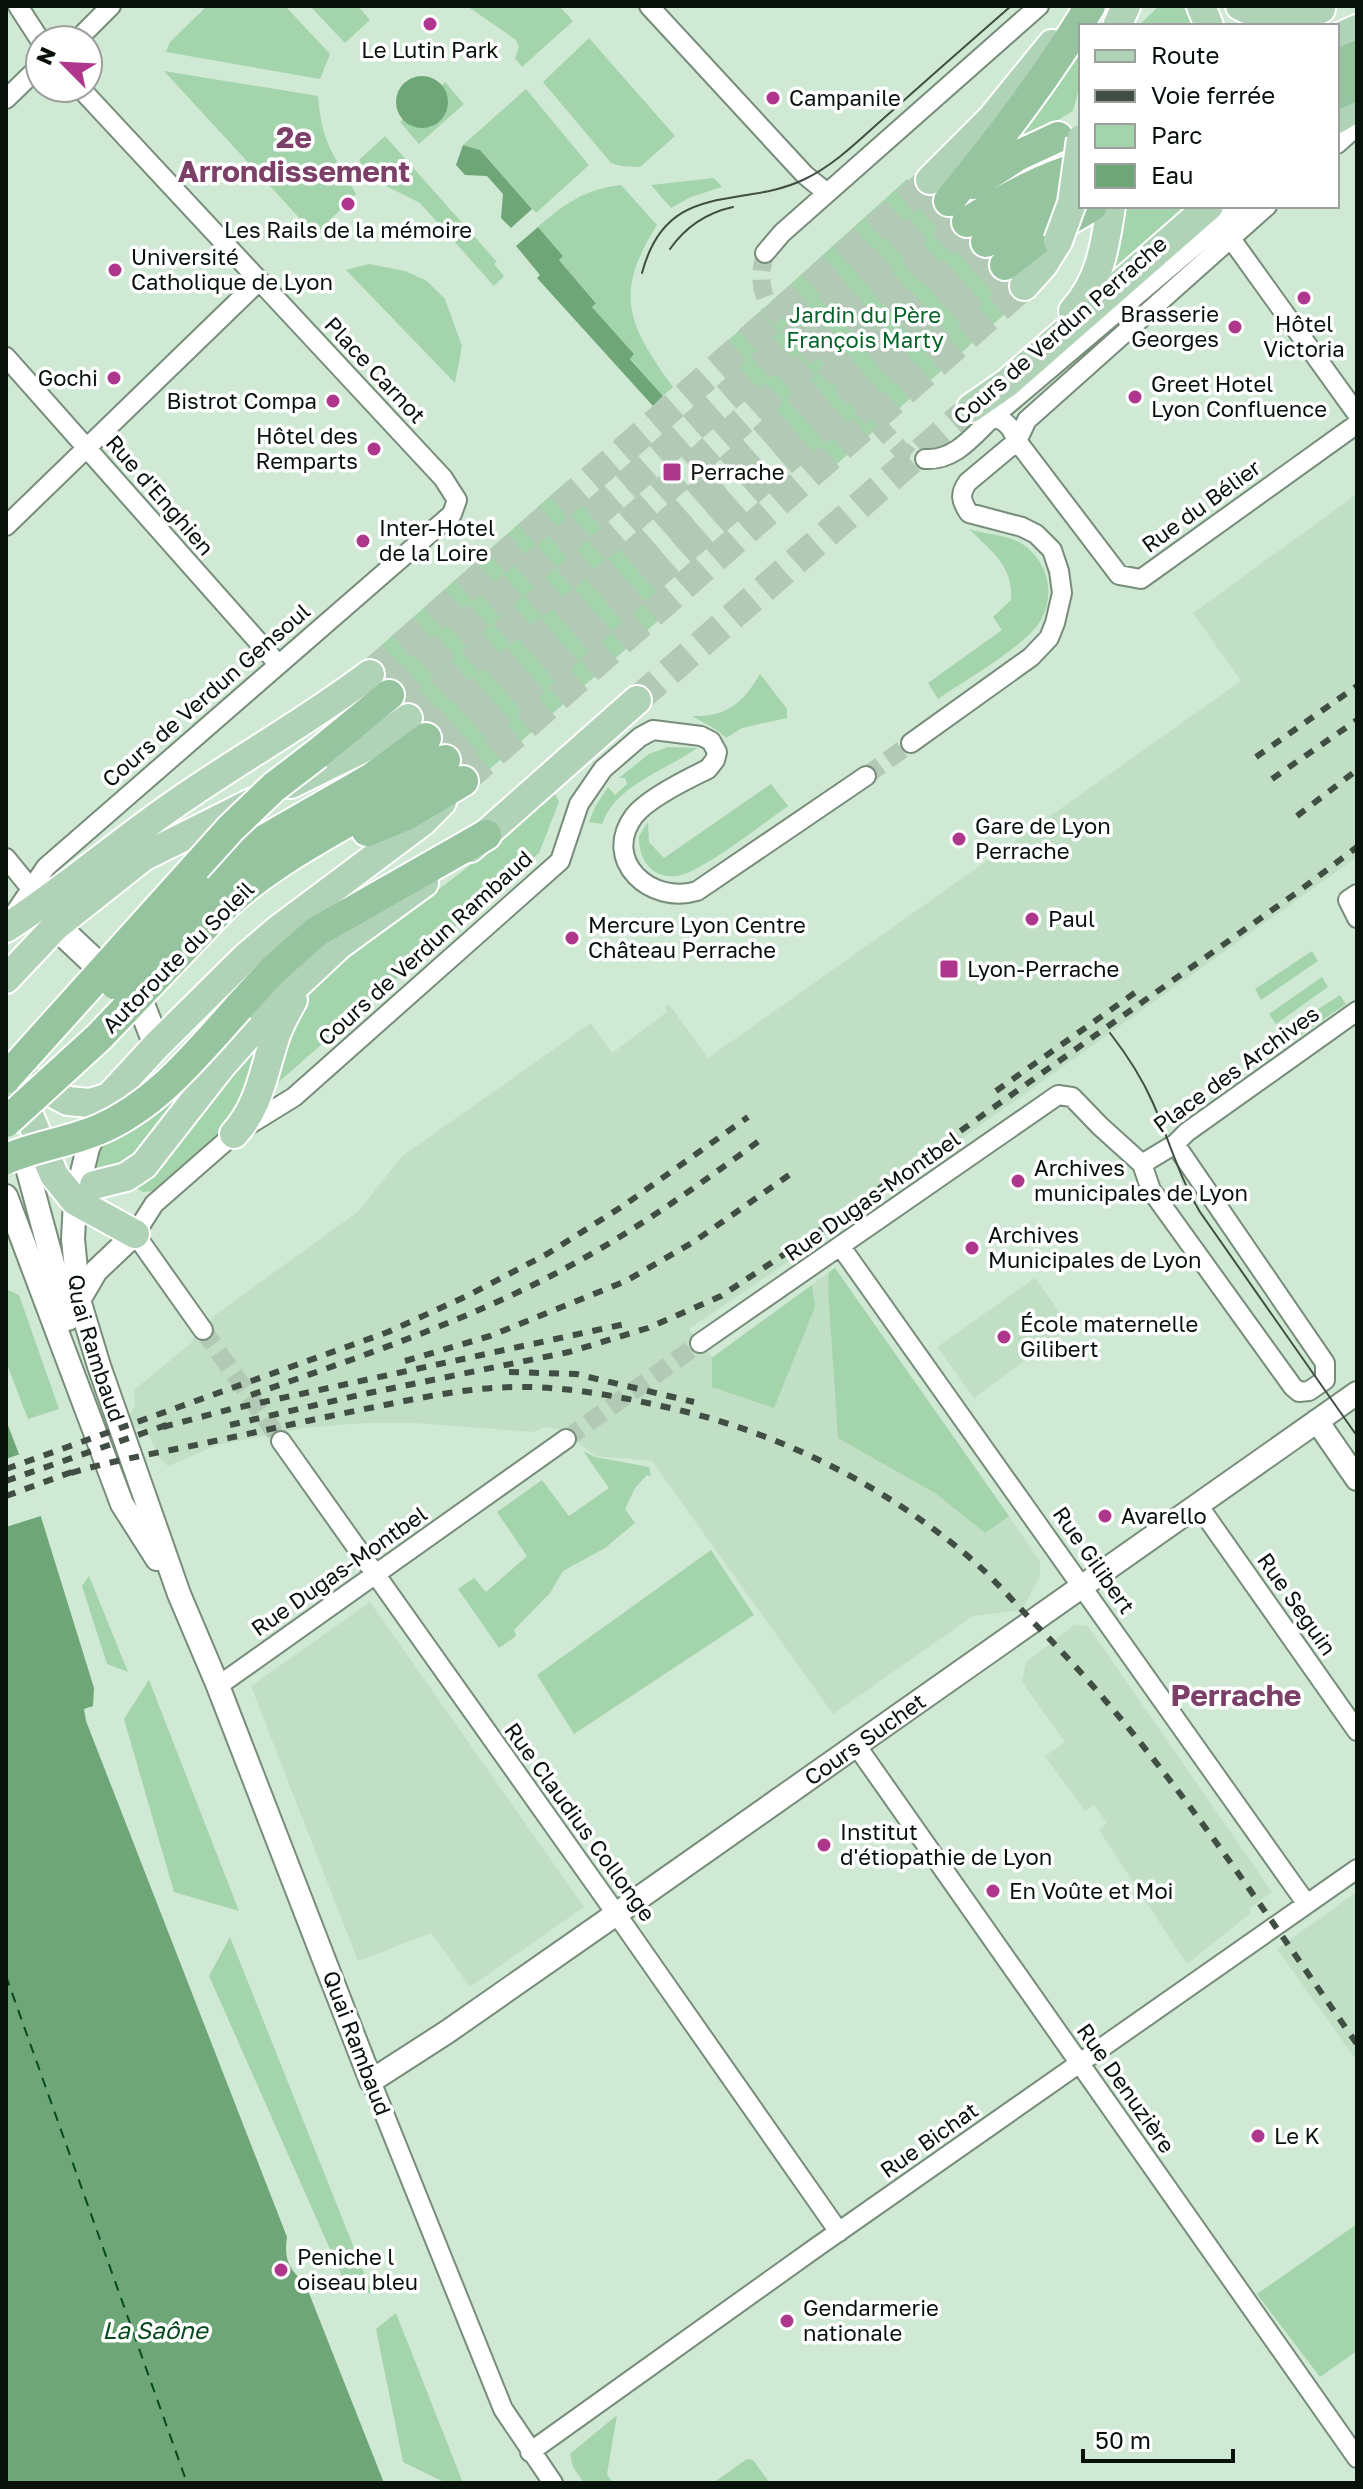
<svg xmlns="http://www.w3.org/2000/svg" width="1363" height="2489" viewBox="0 0 1363 2489" font-family="'Golos Text',sans-serif">
<style>
.built{fill:#c0dfc5}
.green{fill:#a4d4ab}
.water{fill:#6ea678}
.pier{fill:#d0e9d4}
.lines{fill:none;stroke-linecap:round;stroke-linejoin:round}
.ferry{stroke:#074a1f;stroke-width:2;stroke-dasharray:10 8;stroke-linecap:butt}
.minor-tunnel{stroke:#b2c9b6;stroke-width:18;stroke-dasharray:18 9;stroke-linecap:butt}
.primary-tunnel{stroke:#b2c9b6;stroke-width:28;stroke-dasharray:28 14;stroke-linecap:butt}
.trunk-tunnel{stroke:#b2c9b6;stroke-width:30;stroke-dasharray:30 15;stroke-linecap:butt}
.minor-casing{stroke:#778d7a;stroke-width:22}
.tertiary-casing{stroke:#778d7a;stroke-width:26}
.secondary-casing{stroke:#778d7a;stroke-width:30}
.primary-casing{stroke:#fff;stroke-width:32}
.trunk-casing{stroke:#fff;stroke-width:34}
.minor{stroke:#fff;stroke-width:18}
.tertiary{stroke:#fff;stroke-width:22}
.secondary{stroke:#fff;stroke-width:26}
.primary{stroke:#b0d3b7;stroke-width:28}
.trunk{stroke:#96c49f;stroke-width:30}
.tram{stroke:#414e44;stroke-width:2}
.rail{stroke:#414e44;stroke-width:6;stroke-dasharray:10 10;stroke-linecap:butt}
.primary-bridge-casing{stroke:#fff;stroke-width:32;stroke-linecap:butt}
.trunk-bridge-casing{stroke:#fff;stroke-width:34;stroke-linecap:butt}
.primary-bridge{stroke:#b0d3b7;stroke-width:28}
.trunk-bridge{stroke:#96c49f;stroke-width:30}
.poi-dot{fill:#ae378d;stroke:#fff;stroke-width:3}
.labels{text-anchor:middle;stroke-width:7;stroke-linejoin:round;paint-order:stroke}
.poi-label{font-size:22px;fill:#08110a;stroke:#fff;text-anchor:start}
.park-label{font-size:22px;fill:#06632a;stroke:#fff}
.street-label{font-size:22px;fill:#08110a;stroke:#fff}
.water-label{font-size:24px;font-style:italic;fill:#074a1f;stroke:#fff}
.district-label{font-size:30px;font-weight:bold;fill:#7b3f68;stroke:#fff}
</style>
<rect width="100%" height="100%" fill="#d0e9d4"/>
<path class="built" d="M1357 494V857L811 1246 689 1329 712 1357 835 1268 1040 1561V1576L1022 1610 973 1616 833 1714 652 1461 595 1456 562 1430 545 1427 533 1432 416 1423H364L303 1428 217 1445 168 1466 159 1457 146 1429 123 1426 135 1406 134 1390 189 1345 215 1315 359 1211 401 1157 591 1023 612 1053 667 1012 665 1007 669 1004 708 1058 1241 681 1193 613Z
M1035 1278 1070 1327 974 1398 937 1347Z
M370 1602 584 1907 470 1987 431 1933 358 1961 251 1686Z
M1074 1625 1088 1626 1272 1892 1249 1909 1251 1913 1187 1964 1099 1830 1107 1823 1094 1805 1085 1811 1045 1756 1065 1742 1022 1682 1026 1662Z
M1357 1892V2061L1277 1949Z"/>
<path class="green" d="M207 6H285L330 54 320 79 166 52 170 42Z
M310 6H358L370 20 345 43Z
M467 6H559L573 21 522 67 515 58 519 47 516 40Z
M1159 6C1182 6 1187 4 1198 26H1138Z
M589 38 675 136 640 167 621 166 611 163 543 82Z
M1081 44V81L1073 111 1006 151Z
M164 71 318 96C322 146 334 153 356 194L315 235Z
M445 82 464 104 419 144 400 122 403 119 411 126 431 127C443 112 453 104 442 85Z
M526 89 589 165 536 213 480 150 463 145Z
M385 136 497 262 494 264 504 276 494 286 420 203 370 178 359 160Z
M714 178 722 187 691 197 671 208 651 185Z
M907 179 1017 303 818 481 795 456 801 450 714 353Z
M621 185 657 225C613 294 628 325 673 387L663 396 630 358 634 354 592 307 596 302 559 260 563 256 538 227C564 204 585 189 621 185Z
M1123 206H1190L1107 286Z
M369 264 405 271 427 281 445 299 462 346 455 383 346 270Z
M567 481 676 605 476 781 367 658Z
M969 529C984 534 1002 534 1017 541 1032 548 1043 563 1047 579 1050 593 1048 607 1041 620 1026 646 964 681 938 699L928 683 1002 630 993 617 1011 600C1014 566 991 551 969 529Z
M760 674 787 709V718L742 728 726 738 717 730 692 716C727 717 743 703 760 674Z
M668 747 697 748C665 771 617 784 602 824L589 822 595 807 608 787 615 795 627 784 625 778H619L649 754Z
M771 784 788 806C765 822 700 874 676 876 651 879 638 858 639 836L648 822 649 842 664 858Z
M555 794 559 802 539 853 272 1088 296 1008 308 989 498 844Z
M1312 951 1318 961 1261 1000 1255 989Z
M1322 977 1328 987 1276 1024 1269 1014Z
M1340 995 1346 1004 1289 1043 1283 1032Z
M256 1042 257 1062 234 1126 154 1191 143 1192 132 1186Z
M194 1078 191 1086 133 1160 96 1172 101 1146 157 1113Z
M835 1268 1009 1516 985 1533 935 1493 838 1438 828 1287 829 1272Z
M812 1285 815 1307 774 1408 712 1387V1358Z
M6 1289 19 1295 59 1409 28 1419 6 1362Z
M583 1451 595 1457 649 1467 651 1476 647 1475 635 1488 625 1509 635 1523 605 1548 563 1571 550 1593 514 1630 516 1636 499 1648 458 1589 474 1578 486 1592 527 1556 497 1512 542 1480 569 1516 609 1488Z
M711 1550 754 1615 574 1734 537 1675Z
M89 1576 128 1672 107 1664 82 1586Z
M149 1680 239 1911 174 1892 124 1719Z
M230 1937 372 2293 349 2292 209 1976Z
M1357 2224V2351L1320 2377 1257 2294Z
M396 2313 463 2483H446L403 2462 376 2329Z
M617 2415 607 2474 613 2483H584L573 2467 570 2454Z
M747 2459 753 2460 770 2483H713Z"/>
<path class="water" d="M396 102a26 26 0 1 1 52 0a26 26 0 1 1-52 0Z
M463 145 480 150 532 209 511 228 501 218 503 194 487 176 465 175 456 165Z
M538 227 563 256 559 260 596 303 592 307 634 354 630 359 663 396 653 406 537 278 540 275 516 246Z
M6 1420 33 1491 94 1688 93 1706 84 1709 86 1721 287 2237C284 2259 288 2268 305 2283L384 2483H6Z"/>
<path class="pier" d="M23 1453 44 1515 6 1527V1459Z"/>
<g class="lines">
<path class="ferry" d="M6 1976 187 2483"/>
<path class="minor-tunnel" d="M765 253C760 273 759 287 769 306L900 449 910 456 925 459
M866 776 911 743
M203 1330 281 1441
M566 1439 700 1343"/>
<path class="primary-tunnel" d="M370 674 930 180
M637 700 971 408
M408 718 967 222
M463 781 1024 286"/>
<path class="trunk-tunnel" d="M389 695 949 201
M426 738 986 242
M445 760 1005 265"/>
<g class="minor-casing">
<path id="minor" d="M18 6 40 40
M649 6 805 175 827 193
M77 40 111 6
M6 99 40 66
M1337 144 1357 126
M1224 229 1357 414
M765 253 782 233 1039 6
M6 357 278 664
M993 417C1007 421 1011 427 1017 441L1119 575 1141 579 1357 424
M925 459C955 461 973 436 993 417L1242 206
M6 526 259 281
M911 743 1031 657 1049 638 1055 623 1062 593 1059 571 1052 550 1036 534 1022 527 969 513C961 501 959 494 968 482L1017 441 1027 420 1267 206
M6 858 37 896
M1357 894 1348 900 1357 918
M14 914 46 867 452 514 457 500 443 478 80 88
M1142 1164 1175 1144 1187 1132 1357 1011
M841 1247 1306 1903
M203 1330 135 1234 154 1204 234 1134 294 1097 560 861 579 804 603 769 640 737 653 730 701 736 711 741 717 752 715 760 708 769C687 779 648 798 634 816 601 861 651 905 697 891L866 776
M700 1343 1058 1095 1072 1097 1100 1126 1142 1164 1151 1190 1293 1387 1299 1392 1309 1391 1325 1380V1363L1175 1144
M281 1441 627 1929 839 2232
M1198 1505 1357 1731
M218 1686 566 1439
M856 1745 1357 2458
M371 2081 503 2409 553 2483
M530 2452 814 2249 1357 1869"/>
</g>
<g class="tertiary-casing">
<g id="tertiary">
<path id="s1" d="M99 1123 88 1148 75 1201 73 1239 79 1300 99 1366 179 1594 218 1686 371 2081 447 2032 639 1898 1357 1393"/>
<path d="M28 1171 68 1319"/>
<path d="M6 1196 122 1504 157 1559"/>
<path d="M79 1300 96 1271 135 1234"/>
<path d="M1317 1421 1357 1479"/>
</g>
</g>
<g class="secondary-casing">
<path id="secondary" d="M56 926 142 1007 157 1045"/>
</g>
<g class="primary-casing">
<path id="primary" d="M1201 6 1209 26
M1240 6C1264 20 1295 17 1321 9
M1117 26 1126 6
M1337 38 1357 29
M1337 119 1357 107
M930 180 991 119 1052 44
M1024 286 1043 265 1058 241
M1073 311C1101 280 1105 245 1111 206
M971 408 1007 383 1209 206
M291 784 374 743 408 718
M470 848 637 700
M6 928C65 890 117 844 175 804 239 759 307 722 370 674
M6 979 56 926 143 857 253 802
M9 1070 68 1101 90 1103 109 1097 157 1045 246 957 279 929 422 822 442 802
M16 1084 54 1175 75 1201 135 1234
M234 1134C259 1107 263 1074 274 1041 278 1026 286 1013 293 1000
M94 1185 126 1177 144 1165 222 1065 275 1005 339 945 424 883"/>
</g>
<g class="trunk-casing">
<path id="trunk" d="M1337 65 1357 56
M1337 94 1357 85
M974 184 1017 156 1058 137
M949 201C1000 138 1048 76 1090 6
M967 222C1004 200 1040 178 1081 167
M986 242 1029 210 1061 191
M1005 265 1043 235 1092 206
M317 754 389 695
M367 831 406 815 463 781
M202 892 264 840 372 778 426 738
M221 909C287 845 374 815 445 760
M239 1007 274 969 316 932 486 835"/>
</g>
<use href="#minor" class="minor"/>
<use href="#tertiary" class="tertiary"/>
<use href="#secondary" class="secondary"/>
<use href="#primary" class="primary"/>
<use href="#trunk" class="trunk"/>
<path class="tram" d="M670 249C686 226 706 213 733 207
M642 273C667 178 742 210 805 179 838 163 864 135 892 111 931 76 971 41 1011 6
M1110 1033C1127 1055 1142 1078 1153 1103 1169 1140 1179 1177 1200 1212L1357 1436"/>
<path class="rail" d="M1256 757 1357 686
M1272 779 1357 720
M1297 816 1357 770
M996 1091 1143 987
M405 1361 490 1336 626 1281 695 1241 789 1175
M509 1372 576 1374 694 1402
M251 1395C362 1356 474 1319 577 1262 642 1226 703 1182 763 1138
M230 1425 359 1395 569 1352 648 1328 721 1296 815 1234 1299 891 1357 847
M163 1427 231 1409 625 1324
M6 1469 388 1332 469 1295 547 1254 623 1206 748 1117
M71 1473C117 1459 164 1452 210 1442 267 1430 323 1417 380 1406 423 1397 468 1388 513 1387 563 1386 612 1395 661 1406 771 1429 877 1481 963 1552 990 1574 1012 1600 1036 1625 1160 1750 1256 1900 1357 2044
M6 1481 172 1423
M6 1496 80 1469"/>
<g class="primary-bridge-casing">
<path id="primary-bridge" d="M1058 241 1072 203 1081 139"/>
</g>
<g class="trunk-bridge-casing">
<path id="trunk-bridge" d="M115 984 202 892
M6 1078 231 828 274 787 317 754
M6 1122 99 1037 221 909
M6 1159C36 1146 70 1142 100 1129 158 1104 198 1052 239 1007"/>
</g>
<use href="#primary-bridge" class="primary-bridge"/>
<use href="#trunk-bridge" class="trunk-bridge"/>
</g>
<g class="poi-dot">
<circle cx="430" cy="24" r="8"/>
<circle cx="773" cy="98" r="8"/>
<circle cx="348" cy="204" r="8"/>
<circle cx="115" cy="270" r="8"/>
<circle cx="1304" cy="298" r="8"/>
<circle cx="1235" cy="327" r="8"/>
<circle cx="114" cy="378" r="8"/>
<circle cx="1135" cy="397" r="8"/>
<circle cx="333" cy="401" r="8"/>
<circle cx="374" cy="449" r="8"/>
<rect x="662" y="462" width="20" height="20" rx="4"/>
<circle cx="363" cy="541" r="8"/>
<circle cx="959" cy="839" r="8"/>
<circle cx="1032" cy="919" r="8"/>
<circle cx="572" cy="938" r="8"/>
<rect x="939" y="959" width="20" height="20" rx="4"/>
<circle cx="1018" cy="1181" r="8"/>
<circle cx="972" cy="1248" r="8"/>
<circle cx="1004" cy="1337" r="8"/>
<circle cx="1105" cy="1516" r="8"/>
<circle cx="824" cy="1845" r="8"/>
<circle cx="993" cy="1891" r="8"/>
<circle cx="1258" cy="2136" r="8"/>
<circle cx="281" cy="2270" r="8"/>
<circle cx="787" cy="2321" r="8"/>
</g>
<g class="labels">
<g class="poi-label">
<text x="430" y="58" text-anchor="middle">Le Lutin Park</text>
<text x="789" y="106">Campanile</text>
<text x="348" y="238" text-anchor="middle">Les Rails de la mémoire</text>
<text x="131" y="265">Université<tspan x="131" dy="25">Catholique de Lyon</tspan></text>
<text x="1219" y="322" text-anchor="end">Brasserie<tspan x="1219" dy="25">Georges</tspan></text>
<text x="1304" y="332" text-anchor="middle">Hôtel<tspan x="1304" dy="25">Victoria</tspan></text>
<text x="98" y="386" text-anchor="end">Gochi</text>
<text x="1151" y="392">Greet Hotel<tspan x="1151" dy="25">Lyon Confluence</tspan></text>
<text x="317" y="409" text-anchor="end">Bistrot Compa</text>
<text x="358" y="444" text-anchor="end">Hôtel des<tspan x="358" dy="25">Remparts</tspan></text>
<text x="690" y="480">Perrache</text>
<text x="379" y="536">Inter-Hotel<tspan x="379" dy="25">de la Loire</tspan></text>
<text x="975" y="834">Gare de Lyon<tspan x="975" dy="25">Perrache</tspan></text>
<text x="1048" y="927">Paul</text>
<text x="588" y="933">Mercure Lyon Centre<tspan x="588" dy="25">Château Perrache</tspan></text>
<text x="967" y="977">Lyon-Perrache</text>
<text x="1034" y="1176">Archives<tspan x="1034" dy="25">municipales de Lyon</tspan></text>
<text x="988" y="1243">Archives<tspan x="988" dy="25">Municipales de Lyon</tspan></text>
<text x="1020" y="1332">École maternelle<tspan x="1020" dy="25">Gilibert</tspan></text>
<text x="1121" y="1524">Avarello</text>
<text x="840" y="1840">Institut<tspan x="840" dy="25">d'étiopathie de Lyon</tspan></text>
<text x="1009" y="1899">En Voûte et Moi</text>
<text x="1274" y="2144">Le K</text>
<text x="297" y="2265">Peniche l<tspan x="297" dy="25">oiseau bleu</tspan></text>
<text x="803" y="2316">Gendarmerie<tspan x="803" dy="25">nationale</tspan></text>
</g>
<g class="park-label">
<text x="865" y="323">Jardin du Père<tspan x="865" dy="25">François Marty</tspan></text>
</g>
<g class="street-label">
<text transform="translate(1060 330) rotate(-41)" y="8">Cours de Verdun Perrache</text>
<text transform="translate(375 370) rotate(47)" y="8">Place Carnot</text>
<text transform="translate(160 495) rotate(49)" y="8">Rue d'Enghien</text>
<text transform="translate(1201 506) rotate(-36)" y="8">Rue du Bélier</text>
<text transform="translate(206 695) rotate(-41)" y="8">Cours de Verdun Gensoul</text>
<text transform="translate(425 948) rotate(-42)" y="8">Cours de Verdun Rambaud</text>
<text transform="translate(178 957) rotate(-45)" y="8">Autoroute du Soleil</text>
<text transform="translate(1236 1069) rotate(-36)" y="8">Place des Archives</text>
<text transform="translate(872 1196) rotate(-35)" y="8">Rue Dugas-Montbel</text>
<text dy="8" stroke="none"><textPath href="#s1" startOffset="232">Quai Rambaud</textPath></text>
<text transform="translate(1094 1560) rotate(55)" y="8">Rue Gilibert</text>
<text transform="translate(339 1571) rotate(-35)" y="8">Rue Dugas-Montbel</text>
<text transform="translate(1297 1604) rotate(55)" y="8">Rue Seguin</text>
<text dy="8" stroke="none"><textPath href="#s1" startOffset="1616">Cours Suchet</textPath></text>
<text transform="translate(580 1822) rotate(54)" y="8">Rue Claudius Collonge</text>
<text transform="translate(357 2043) rotate(69)" y="8">Quai Rambaud</text>
<text transform="translate(1126 2088) rotate(55)" y="8">Rue Denuzière</text>
<text transform="translate(929 2140) rotate(-35)" y="8">Rue Bichat</text>
</g>
<g class="water-label">
<text x="155" y="2339">La Saône</text>
</g>
<g class="district-label">
<text x="294" y="148">2e<tspan x="294" dy="34">Arrondissement</tspan></text>
<text x="1236" y="1706">Perrache</text>
</g>
</g>
<rect width="1363" height="2489" fill="none" stroke="#08110a" stroke-width="16"/>
<rect x="1079" y="24" width="260" height="184" fill="#ffffff" stroke="#9ca09d" stroke-width="2"/>
<rect x="1095" y="50" width="40" height="12" fill="#b0d3b7" stroke="#9ca09d" stroke-width="2"/>
<text x="1151" y="64" font-size="24" fill="#08110a">Route</text>
<rect x="1095" y="90" width="40" height="12" fill="#414e44" stroke="#9ca09d" stroke-width="2"/>
<text x="1151" y="104" font-size="24" fill="#08110a">Voie ferrée</text>
<rect x="1095" y="124" width="40" height="24" fill="#a4d4ab" stroke="#9ca09d" stroke-width="2"/>
<text x="1151" y="144" font-size="24" fill="#08110a">Parc</text>
<rect x="1095" y="164" width="40" height="24" fill="#6ea678" stroke="#9ca09d" stroke-width="2"/>
<text x="1151" y="184" font-size="24" fill="#08110a">Eau</text>
<g transform="translate(64 64) rotate(294)"><circle r="38" fill="#ffffff" stroke="#9ca09d" stroke-width="2"/>
<path d="M0-6L14 30L0 20L-14 30Z" fill="#ae378d"/>
<text y="-12" font-size="22" font-weight="bold" text-anchor="middle" fill="#08110a">N</text>
</g>
<path d="M1083 2449v12h150v-12" fill="none" stroke="#08110a" stroke-width="4"/>
<text x="1095" y="2449" font-size="24" fill="#08110a" stroke="#ffffff" stroke-width="6" paint-order="stroke">50 m</text>
</svg>
